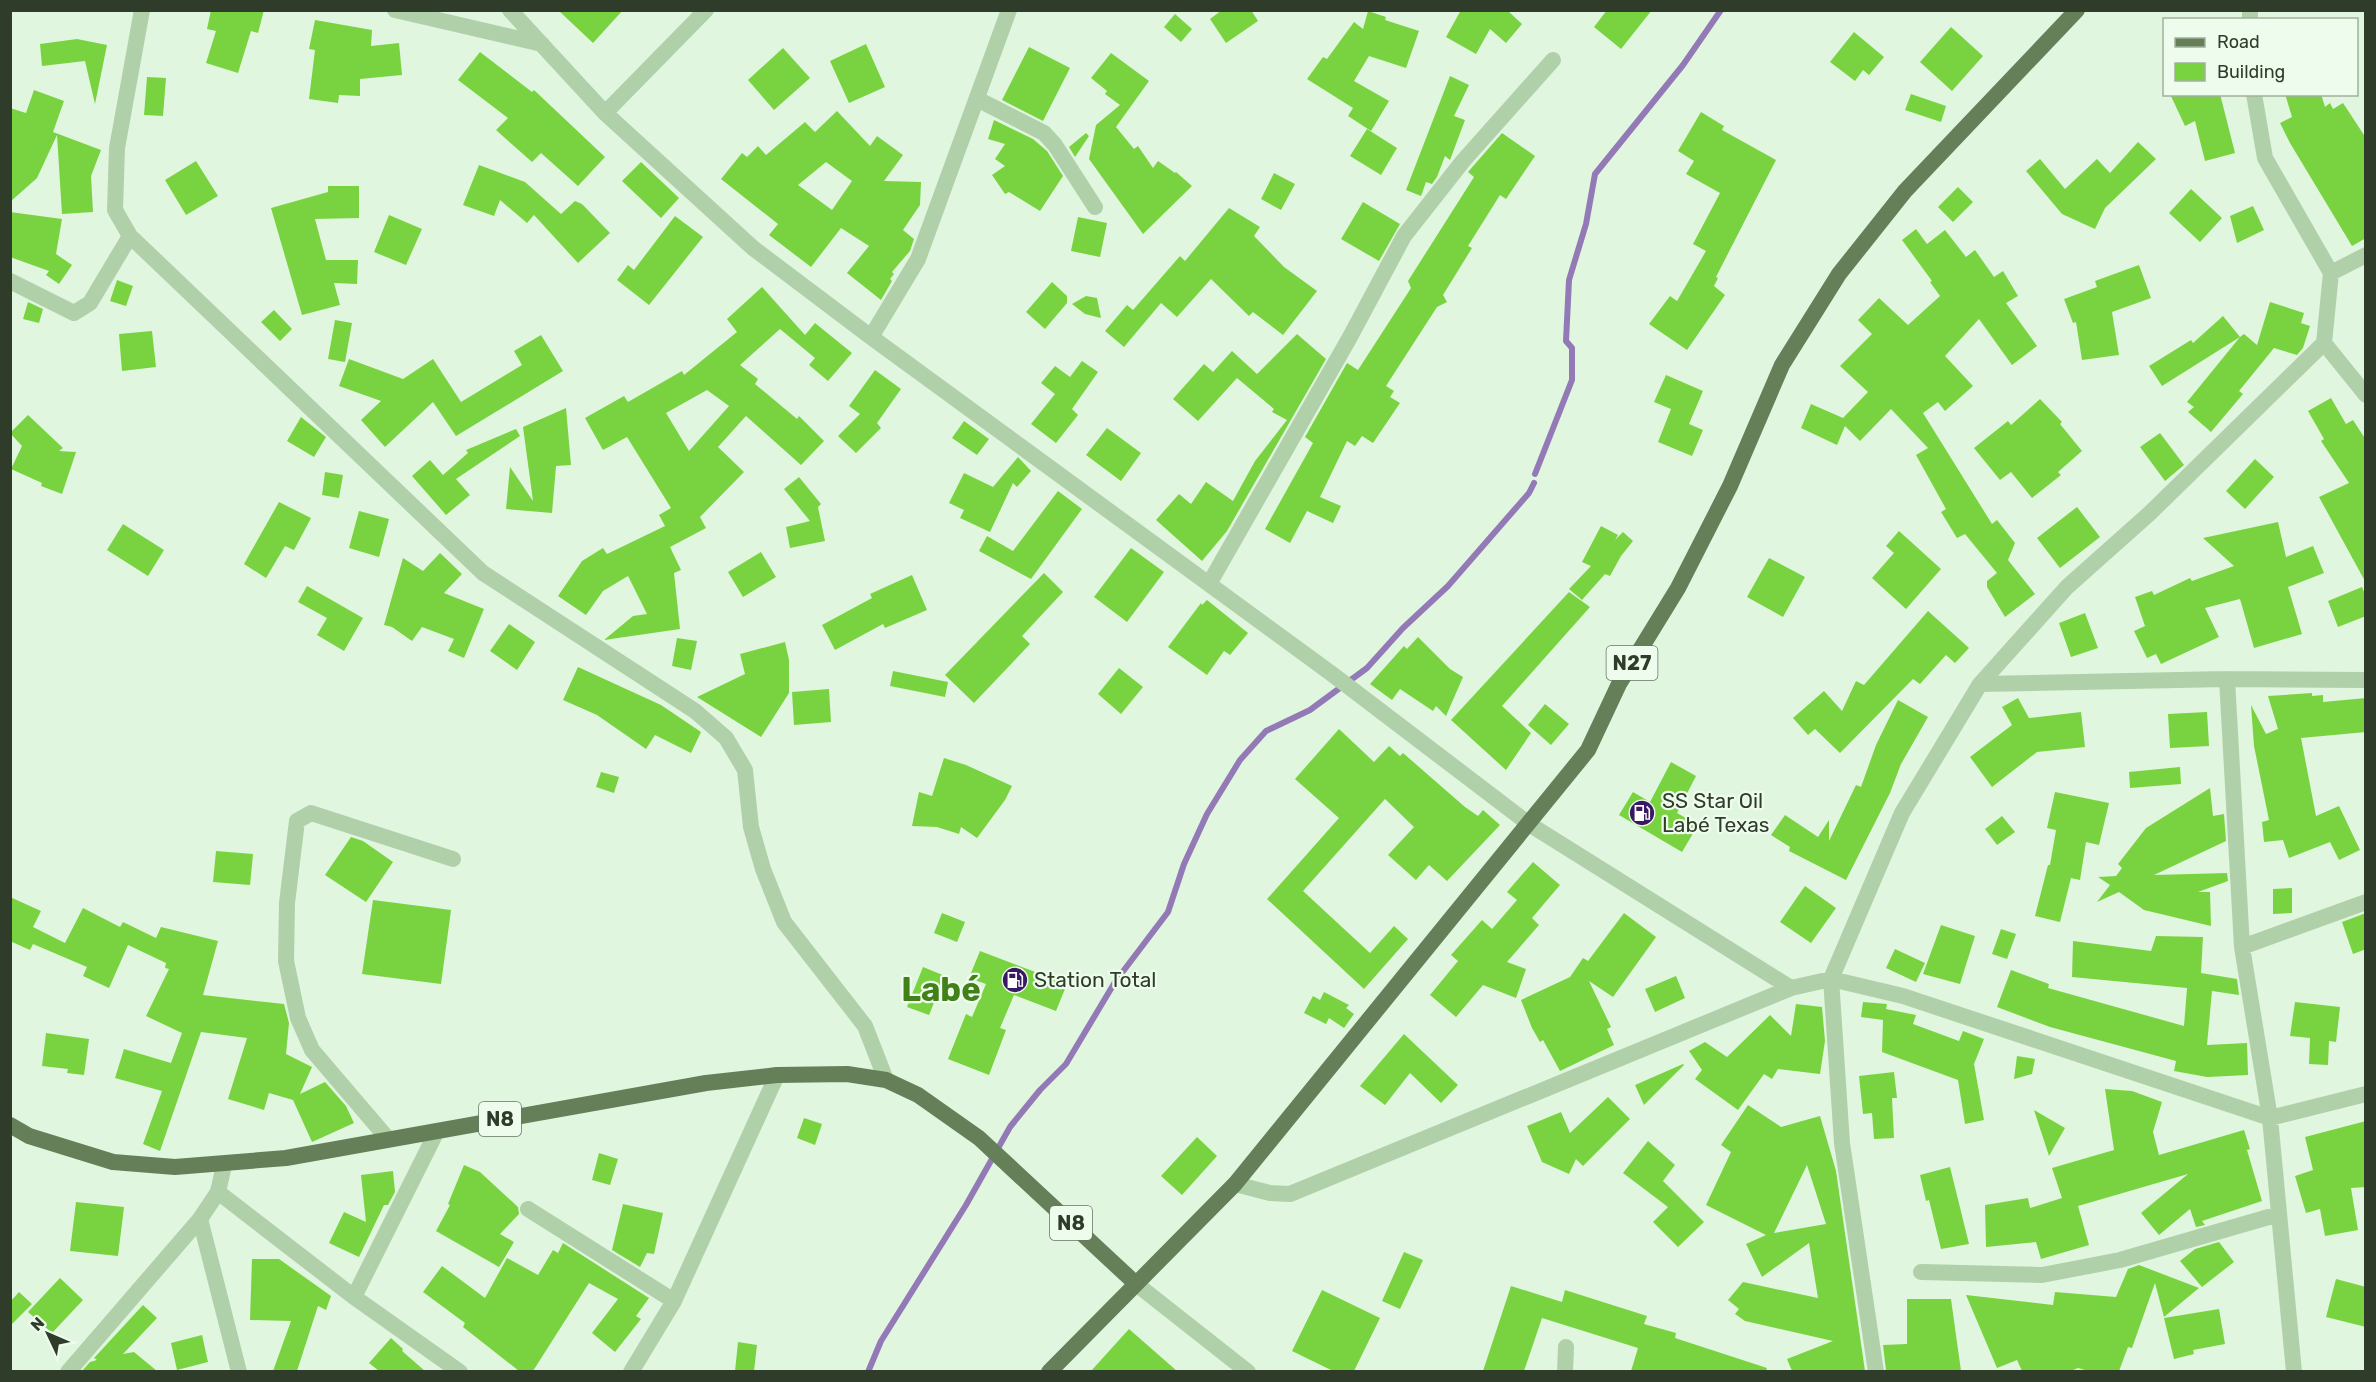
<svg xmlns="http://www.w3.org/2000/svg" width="2376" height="1382" viewBox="0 0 2376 1382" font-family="Rubik,sans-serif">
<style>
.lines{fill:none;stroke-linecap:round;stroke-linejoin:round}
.stream{stroke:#937ab6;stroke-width:6}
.building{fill:#79d340;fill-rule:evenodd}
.minor{stroke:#b0d0a9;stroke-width:16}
.tertiary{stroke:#b0d0a9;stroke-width:16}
.primary{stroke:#658059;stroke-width:16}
.labels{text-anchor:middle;stroke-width:4.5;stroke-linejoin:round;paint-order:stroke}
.shield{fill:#eefced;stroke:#687664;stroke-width:1.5}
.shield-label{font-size:20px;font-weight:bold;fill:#2f3c29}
.poi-label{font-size:21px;fill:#2f3c29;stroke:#eefced;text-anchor:start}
.town-label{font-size:33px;font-weight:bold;fill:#418118;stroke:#eefced}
</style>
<rect width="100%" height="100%" fill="#e1f6df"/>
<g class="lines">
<path class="stream" d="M1535 474 1572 380V348L1566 341 1569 280 1586 224 1595 174 1683 65 1721 10
M868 1372 881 1341 966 1205 1010 1127 1040 1090 1066 1064 1115 982 1168 912 1184 864 1207 814 1240 760 1266 731 1310 710 1367 668 1403 628 1448 586 1529 493 1534 483"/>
</g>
<path class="building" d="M211 10H264L258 33 251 31 238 73 206 63 216 31 207 29Z
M558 10H623L593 43Z
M1222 10H1251L1258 21 1226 43 1210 19Z
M1461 10H1507L1522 24 1506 43 1490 29 1476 54 1446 37Z
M1607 10H1652L1621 49 1594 27Z
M1368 11 1386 17 1385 20 1419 31 1406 68 1369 56 1354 81 1389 101 1371 131 1348 116 1353 108 1307 79 1323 57 1327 59 1354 22 1363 29Z
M1175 14 1192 29 1181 42 1164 27Z
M315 20 372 30 371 46 399 43 402 75 360 79V96L339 95 338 103 309 99 315 50 309 49Z
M1951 27 1983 56 1952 91 1920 62Z
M1854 32 1884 57 1869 75 1863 70 1855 81 1830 62Z
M77 39 107 45 95 104 85 61 42 66 40 44Z
M866 44 885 87 849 103 830 61Z
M1029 47 1070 68 1043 121 1002 100Z
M783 48 810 78 774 110 748 80Z
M480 52 532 92 534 90 605 157 578 186 541 153 532 162 496 130 508 118 458 80Z
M1111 53 1149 81 1116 127 1134 149 1138 146 1153 168 1158 161 1175 173 1176 172 1192 186 1143 234 1089 159 1096 125 1120 105 1105 94 1107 91 1091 78Z
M1450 76 1469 85 1454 116 1465 120 1450 160 1445 156 1437 177 1432 184 1426 182 1421 196 1406 190Z
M147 77 166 78 163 116 144 115Z
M34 90 64 101 53 132 101 150 91 176 93 212 62 214 57 135 37 178 10 202V108L26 113Z
M1911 94 1946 106 1941 122 1905 110Z
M2170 94H2220L2235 153 2205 161 2195 121 2185 126Z
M2285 94H2321L2325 107 2330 103 2333 109 2343 103 2366 138V238L2352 246 2290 143 2280 123 2292 117Z
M837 111 870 146 877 136 903 155 884 181 921 182 920 205 903 230 914 239 910 251 892 272 894 274 890 279 892 281 881 300 847 273 869 246 841 228 811 267 769 235 778 224 721 179 742 153 747 157 758 146 766 155 805 122 815 132ZM826 162 852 181 832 210 798 185Z
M1701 112 1724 126 1722 130 1776 160 1716 277 1718 278 1714 286 1725 295 1687 350 1649 324 1670 296 1677 301 1706 251 1693 244 1720 193 1686 174 1694 161 1678 151Z
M994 120 1033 139 1047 151 1063 176 1040 211 1009 192 1005 194 992 175 1005 166 995 159 1005 144 988 139Z
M1367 129 1397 148 1381 175 1350 156Z
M1086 133 1089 136 1075 157 1069 147Z
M1502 133 1535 156 1506 199 1500 195 1468 246 1472 248 1443 295 1447 302 1437 307 1386 386 1394 391 1390 397 1400 403 1373 443 1362 436 1355 446 1347 441 1320 497 1341 506 1333 523 1307 511 1290 543 1265 529 1313 443 1305 437 1347 363 1358 370 1411 288 1408 281 1474 177 1468 172Z
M2138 142 2156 159 2105 208 2095 229 2062 214 2026 171 2040 159 2065 189 2097 159 2110 173Z
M196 161 218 196 186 215 165 180Z
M641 162 679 198 661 218 622 181Z
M479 165 525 182 561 214 575 201 582 204 610 233 578 263 534 215 527 223 500 200 494 216 463 205Z
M1274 173 1295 184 1281 210 1261 199Z
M328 186H359V218L315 219 326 260H358L357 284 334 283 340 305 302 315 271 208 328 192Z
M1958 187 1973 202 1953 222 1938 207Z
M2191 189 2222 218 2200 242 2169 213Z
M1363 202 1400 224 1379 261 1341 239Z
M2253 206 2264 230 2237 243 2230 216Z
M1229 208 1260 227 1254 236 1284 267 1317 291 1283 335 1253 312 1249 316 1211 279 1177 317 1161 303 1124 347 1105 331 1127 305 1133 310 1180 256 1185 261Z
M10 212 62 219 56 254 72 265 59 284 46 275 49 271 10 257Z
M389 215 422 229 406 265 374 252Z
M675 216 703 237 649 305 617 280 628 265 634 270Z
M1078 217 1107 223 1100 257 1071 251Z
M1916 229 1927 244 1945 230 1966 257 1975 250 1994 277 2003 271 2018 296 2006 303 2037 346 2012 365 1979 319 1945 356 1973 386 1945 411 1938 402 1923 413 1992 524 1997 520 2015 543 2008 560 2035 594 2005 617 1987 587V581L1997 573 1965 534 1957 538 1941 512 1946 509 1916 455 1928 448 1891 409 1860 441 1845 426 1837 445 1801 428 1811 404 1843 418 1868 392 1840 366 1872 334 1858 320 1879 298 1908 325 1940 296 1930 282 1932 281 1902 240Z
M2139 265 2151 298 2112 312 2119 355 2082 360 2076 322 2073 323 2064 299 2097 287 2095 281Z
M117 280 133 286 126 306 110 301Z
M1052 282 1067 296V303L1045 329 1026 312Z
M762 287 805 335 815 323 852 353 828 381 809 365 815 358 780 329 740 365 758 379 755 384 797 419 799 416 824 441 801 465 746 416 718 447 744 472 700 517 706 528 670 547 681 570 674 573 680 629 604 640 633 616 647 614 628 576 603 591 586 615 558 596 582 561 603 548 607 554 665 526 659 515 671 508 627 437 603 450 585 418 624 396 628 402 682 371 684 375 737 332 727 319ZM707 390 729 406 689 451 666 413Z
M1086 296 1097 298 1101 318 1085 314 1072 304Z
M28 302 43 309 39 323 23 319Z
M2270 302 2304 313 2301 323 2310 326 2303 348 2297 355 2274 348 2239 391 2243 394 2211 432 2188 412 2194 407 2187 402 2240 337 2244 334 2257 345Z
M274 310 292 329 280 341 261 322Z
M2223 316 2240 337 2162 386 2149 366 2191 340 2193 343Z
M335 320 352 323 345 362 328 359Z
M152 331 156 367 122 371 119 334Z
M1297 334 1326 359 1227 531 1202 561 1156 520 1179 494 1191 504 1206 482 1233 501 1255 461 1287 420 1272 412 1274 409 1237 378 1198 421 1173 399 1204 364 1213 372 1232 351 1257 374Z
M541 335 563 371 456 436 433 402 385 447 361 420 381 401 339 386 349 359 403 379 433 359 461 402 522 365 514 351Z
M1082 361 1098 372 1072 409 1078 415 1056 443 1031 424 1055 394 1041 383 1055 366 1070 377Z
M875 370 901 389 877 423 881 428 856 453 838 436 860 414 849 406Z
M1666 375 1703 391 1689 424 1703 430 1692 456 1658 442 1671 409 1654 402Z
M2331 398 2346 424 2353 420 2366 440V583L2319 497 2349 483 2321 441 2324 439 2308 411Z
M2040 399 2062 422 2060 424 2082 451 2058 472 2061 475 2032 498 2011 472 2000 480 1974 448 2008 421 2011 425Z
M566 408 571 465 556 466 552 513 506 509 510 467 533 501 523 427Z
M28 415 63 448 59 451 76 452 62 494 41 486 42 483 11 469 22 446 10 433Z
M301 417 326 437 314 457 287 441Z
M964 421 989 439 977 455 952 438Z
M1107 428 1141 453 1121 481 1086 455Z
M516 429 520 436 456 479 470 495 446 515 412 476 430 460 443 475 468 453 466 450Z
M2160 433 2184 465 2165 481 2140 447Z
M1018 457 1031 471 1017 487 1013 483 990 532 960 518 964 510 949 503 964 473 993 487Z
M2255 459 2274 477 2245 509 2226 491Z
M325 472 343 475 339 498 322 495Z
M799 477 821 504 818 507 825 541 790 548 786 527 810 521 784 489Z
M1058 491 1082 509 1031 579 979 551 987 536 1013 551Z
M279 502 311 518 294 550 285 546 266 578 244 564Z
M2077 507 2100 537 2060 568 2037 538Z
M359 511 389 519 379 557 349 548Z
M2278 522 2286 557 2313 546 2324 573 2288 587 2302 634 2254 648 2240 599 2205 608 2219 637 2161 664 2156 654 2147 658 2134 631 2145 626 2135 597 2152 591 2154 595 2190 578 2192 581 2234 566 2203 538Z
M123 524 164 550 148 576 107 550Z
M1601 526 1618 535 1615 540 1623 532 1633 541 1621 556 1610 576 1605 574 1582 600 1569 589 1591 566 1582 562Z
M1899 531 1941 569 1906 609 1872 578 1894 553 1886 546Z
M1131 548 1164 572 1127 622 1094 597Z
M761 552 776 577 743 597 728 572Z
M440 553 462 574 444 593 484 609 464 658 448 651 454 639 422 627 412 641 392 627 384 625 403 558 423 571Z
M1769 558 1805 577 1783 617 1747 597Z
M1044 573 1063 592 1022 636 1030 644 974 703 945 675Z
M912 575 927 610 885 628 883 624 835 650 822 625 872 598 870 594Z
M307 586 363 618 344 651 317 635 327 618 298 602Z
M2362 587 2366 596V616L2338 627 2328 601Z
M1569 592 1590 607 1502 706 1531 733 1506 770 1451 720Z
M1207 600 1248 633 1230 655 1224 651 1207 675 1168 647 1201 603 1202 605Z
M1928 611 1969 648 1955 663 1946 655 1920 684 1913 679 1840 753 1815 729 1808 735 1793 718 1824 691 1842 711 1856 681 1864 685Z
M2085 613 2098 648 2071 657 2059 623Z
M509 624 535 642 517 670 490 651Z
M1418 637 1450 669 1463 677 1446 716 1436 706 1433 711 1400 689 1392 700 1370 684 1404 646 1407 649Z
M677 638 697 641 691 670 672 666Z
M785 642 789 660V693L761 737 697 697 745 674 740 654Z
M578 667 661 705 701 732 691 753 655 735 646 749 597 715 563 700Z
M1119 668 1143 687 1121 714 1098 694Z
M893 671 948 682 945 697 890 686Z
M829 689 831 722 794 725 792 692Z
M2312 693V696L2323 695V702L2366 698V732L2301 738 2316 816 2339 806 2360 850 2339 860 2330 842 2289 858 2283 840 2264 842 2262 822 2269 820 2254 746 2251 705 2266 734 2278 729 2268 696Z
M2018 698 2029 718 2081 712 2085 747 2037 752 1992 787 1970 757 2012 725 2002 707Z
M1898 700 1928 717 1901 764 1890 793 1846 880 1789 851 1790 847 1771 835 1785 815 1818 837 1829 820V841L1856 785 1861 787 1876 745Z
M1545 704 1569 724 1551 745 1528 725Z
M2207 712 2209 746 2170 748 2168 714Z
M1339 729 1374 762 1389 746 1400 756 1403 753 1465 807 1478 816 1483 810 1500 825 1447 881 1429 865 1416 880 1388 855 1414 827 1385 799 1303 891 1370 953 1394 926 1408 939 1364 989 1267 899 1339 818 1295 779Z
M944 758 966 765 1012 786 1005 800 977 838 961 827 959 834 937 827 912 826 919 792 932 796Z
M1671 762 1696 776 1677 813 1698 825 1682 852 1619 815 1633 792 1650 802Z
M2180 767 2181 784 2130 788 2129 772Z
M601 772 619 777 614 793 596 787Z
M2210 788 2213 816 2224 814 2226 841 2154 875 2227 873 2228 881 2198 892H2210L2211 926 2144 910 2119 892 2097 902 2110 885 2098 877 2116 876 2122 868 2118 864 2146 828Z
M2055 792 2109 803 2099 845 2086 842 2080 880 2071 878 2060 922 2035 916 2048 865H2050L2056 830 2047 828Z
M2002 816 2015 832 1997 845 1985 829Z
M351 837 363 841 393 862 366 902 325 875Z
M216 851 253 854 250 885 213 882Z
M1533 862 1560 885 1532 918 1539 925 1507 962 1526 969 1516 998 1483 985 1456 1017 1430 995 1458 961 1451 955 1482 920 1492 929 1517 900 1507 892Z
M1805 886 1836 908 1811 943 1780 922Z
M2292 888V913L2273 914V889Z
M10 897 41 911 33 927 65 943 83 908 120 927 123 922 156 938 161 927 218 941 203 995 284 1004 289 1023 286 1054 312 1067 300 1094 325 1082 346 1106 354 1123 312 1142 293 1100 269 1093 264 1110 228 1099 247 1038 201 1032 160 1151 143 1144 162 1091 115 1078 124 1049 171 1063 182 1033 146 1016 169 969 165 968 166 963 128 945 109 988 83 976 87 967 33 944 30 950 10 941Z
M373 900 451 910 441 984 362 974Z
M942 913 965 922 957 942 934 933Z
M1624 913 1656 937 1613 997 1589 981 1611 1027 1607 1029 1614 1045 1560 1071 1543 1040 1540 1042 1532 1028 1521 1000 1570 977 1583 958 1588 961Z
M2366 913V949L2353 954 2342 922Z
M1941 925 1975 936 1960 984 1923 974Z
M2001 929 2016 934 2007 959 1992 954Z
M2156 936 2203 937 2201 973 2237 979 2239 995 2212 991 2207 1045 2247 1043 2248 1075 2207 1077 2174 1071 2176 1061 2050 1027 1997 1007 2011 970 2049 984 2048 988 2184 1026 2187 988 2072 977 2073 941 2151 951Z
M1895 949 1925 963 1916 982 1886 968Z
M980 951 1067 984 1056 1011 1014 995 1000 1028 1006 1030 989 1075 948 1059 966 1014 972 1017 986 984 969 978Z
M923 967 945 976 929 1015 907 1007Z
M1676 976 1685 998 1655 1012 1645 989Z
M1324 992 1349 1005 1346 1008 1354 1014 1344 1028 1329 1018 1326 1024 1304 1013 1313 996 1320 1000Z
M1863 1002 1887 1004 1886 1009 1916 1015 1913 1024 1959 1041 1963 1031 1984 1039 1974 1064 1984 1120 1965 1124 1958 1080 1882 1052 1883 1020 1861 1017Z
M2295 1002 2340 1007 2336 1042 2329 1041 2328 1065 2309 1064 2310 1038 2290 1036Z
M1796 1004 1822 1007 1825 1041 1820 1074 1778 1069 1772 1079 1764 1074 1738 1110 1695 1079 1702 1070 1689 1051 1705 1042 1727 1057 1770 1015 1791 1036Z
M46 1033 89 1039 84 1075 67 1073 68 1069 42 1066Z
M1404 1034 1458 1085 1441 1103 1410 1073 1385 1105 1360 1086Z
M2017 1056 2035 1059 2032 1074 2014 1079Z
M1683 1064 1684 1065 1644 1105 1635 1085Z
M1894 1072 1897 1098H1892L1894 1138 1874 1139 1872 1113 1863 1114 1859 1076Z
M2105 1089 2132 1091 2162 1102 2153 1132 2159 1155 2244 1130 2250 1149 2247 1150 2262 1201 2202 1221 2205 1225 2196 1227 2190 1209 2159 1235 2141 1213 2188 1174 2078 1206 2089 1245 2041 1259 2036 1242 1986 1247 1985 1205 2028 1198 2030 1208 2062 1198 2052 1168 2114 1150Z
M1608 1097 1630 1119 1583 1166 1576 1159 1569 1174 1542 1162 1527 1126 1561 1112 1570 1133Z
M1748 1105 1781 1127 1820 1116 1836 1171 1865 1371H1792L1787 1359 1833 1341 1745 1321 1735 1314 1739 1309 1728 1300 1743 1282 1818 1298 1809 1243 1762 1277 1746 1244 1766 1235 1706 1205 1731 1152 1721 1145ZM1807 1165 1826 1224 1774 1233Z
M2034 1110 2065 1128 2049 1156Z
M804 1118 822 1124 815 1145 797 1138Z
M2366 1121V1187L2351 1188 2358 1230 2325 1236 2320 1209 2306 1213 2295 1176 2313 1170 2305 1137Z
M1197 1137 1217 1156 1182 1195 1161 1176Z
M1648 1141 1675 1165 1663 1181 1704 1222 1678 1247 1653 1222 1668 1207 1623 1173Z
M599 1153 618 1159 610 1185 592 1180Z
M464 1165 480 1172 518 1207 519 1214 500 1234 514 1242 499 1267 436 1231 450 1205 448 1204Z
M1950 1167 1969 1244 1941 1249 1929 1200 1926 1201 1920 1175Z
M393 1171 395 1192 388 1205H384L359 1257 329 1243 344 1212 366 1222 361 1175Z
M76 1202 124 1207 118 1256 70 1251Z
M623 1204 663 1213 654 1254 647 1253 640 1267 612 1250Z
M2219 1242 2234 1262 2202 1287 2180 1261 2195 1249Z
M563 1243 649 1298 636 1316 641 1319 615 1352 592 1333 618 1299 589 1283 533 1371H519L463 1327 465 1323 423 1292 442 1266 485 1298 507 1258 538 1275 553 1250 558 1253Z
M1404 1252 1423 1260 1400 1309 1382 1301Z
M252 1259H279L331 1296 326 1310 318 1306 297 1371H273L291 1321 250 1320Z
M2139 1265 2199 1288 2164 1317 2155 1283 2132 1348 2128 1347 2119 1371H2088L2078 1368 2071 1371H2022L2017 1360 1997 1368 1966 1295 2053 1305 2055 1292 2116 1297 2128 1269Z
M60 1278 83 1300 52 1333 28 1312Z
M2336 1279 2366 1287V1327L2326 1317Z
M1511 1286 1562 1302 1565 1290 1647 1316 1644 1324 1676 1333 1675 1338 1767 1368 1766 1371H1631L1638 1348 1542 1318 1524 1371H1483Z
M1322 1290 1380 1318 1354 1371H1333L1292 1351Z
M19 1292 32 1304 10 1326V1302Z
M1907 1299H1951L1961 1371H1886L1883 1345 1907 1344Z
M143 1305 157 1318 123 1354 134 1352 157 1371H82L90 1362 97 1360 94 1358Z
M2219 1309 2225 1344 2193 1350 2194 1354 2174 1359 2164 1318Z
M1129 1329 1177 1371H1091Z
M202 1335 208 1362 177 1370 171 1343Z
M391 1338 403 1349 402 1351 425 1371H379L369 1363Z
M738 1342 757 1345 754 1371H735Z"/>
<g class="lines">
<path class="minor" d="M142 10 117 148 115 210 130 236 483 573 695 711 726 738 745 770 751 827 763 869 784 922 865 1026 886 1080
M395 10 542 44
M510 10 605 113 753 248 871 337 1332 674 1529 824 1791 988
M2250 10V20
M2254 94 2265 158 2331 273 2324 343 2366 395
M977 99 1044 133 1055 145 1095 207
M605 113 706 10
M2331 273 2366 255
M10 281 74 313 90 303 130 236
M871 337 918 259 1009 10
M1209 584 1350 337 1404 236 1463 161 1553 60
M2227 679 2242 947 2270 1118 2294 1372
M1980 684 2227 679 2366 680
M2242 947 2366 902
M388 1139 312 1050 298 1018 286 961 287 903 297 821 311 813 453 859
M1235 1184 1270 1193 1290 1194 1791 988 1831 979 1903 996 2270 1118 2366 1094
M218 1192 354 1297 460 1372
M528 1209 674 1301
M200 1219 239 1372
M1921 1272 2042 1275 2120 1260 2279 1214
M1135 1283 1248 1372
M354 1297 437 1131
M631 1372 674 1301 777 1075
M1565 1372 1566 1347
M1876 1372 1842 1143 1831 979 1902 813 1980 684 2067 587 2150 513 2324 343"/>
<path class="tertiary" d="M68 1372 200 1219 218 1192 224 1165"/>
<path class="primary" d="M10 1125 29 1136 113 1162 175 1167 286 1158 706 1083 777 1075 847 1074 886 1080 918 1095 979 1138 1135 1283
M1049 1372 1235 1184 1588 750 1619 684 1678 588 1730 486 1782 365 1839 274 1905 191 2077 10"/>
</g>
<defs>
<g id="fuel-disc" transform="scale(1.35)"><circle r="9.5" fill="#391963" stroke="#eefced"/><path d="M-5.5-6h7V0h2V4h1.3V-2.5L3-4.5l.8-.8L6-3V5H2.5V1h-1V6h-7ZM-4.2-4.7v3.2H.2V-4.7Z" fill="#fff"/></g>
</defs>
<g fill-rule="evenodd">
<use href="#fuel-disc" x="1642" y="813"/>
<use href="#fuel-disc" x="1015" y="980"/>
</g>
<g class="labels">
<g class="shield">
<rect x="1606.5" y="646" width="51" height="34" rx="4.5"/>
<rect x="479" y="1102" width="42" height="34" rx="4.5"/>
<rect x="1050" y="1206" width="42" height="34" rx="4.5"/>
</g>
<g class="shield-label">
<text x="1632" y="670">N27</text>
<text x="500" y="1126">N8</text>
<text x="1071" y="1230">N8</text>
</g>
<g class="poi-label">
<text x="1662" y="808">SS Star Oil<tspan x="1662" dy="24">Labé Texas</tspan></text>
<text x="1034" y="987">Station Total</text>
</g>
<g class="town-label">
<text x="941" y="1001">Labé</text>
</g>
</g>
<rect width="2376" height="1382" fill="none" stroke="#2f3c29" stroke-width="24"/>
<rect x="2163" y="18" width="195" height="78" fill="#eefced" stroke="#a2af9f" stroke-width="1.5"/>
<rect x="2175" y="38" width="30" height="9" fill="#658059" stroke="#a2af9f" stroke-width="1.5"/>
<text x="2217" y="48" font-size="18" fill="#2f3c29">Road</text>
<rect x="2175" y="63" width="30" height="18" fill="#79d340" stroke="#a2af9f" stroke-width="1.5"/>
<text x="2217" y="78" font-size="18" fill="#2f3c29">Building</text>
<g transform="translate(48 1334) rotate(314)" stroke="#eefced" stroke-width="4.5" paint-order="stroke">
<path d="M0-4.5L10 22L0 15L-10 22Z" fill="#2f3c29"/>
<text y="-9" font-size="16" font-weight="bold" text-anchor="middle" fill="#2f3c29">N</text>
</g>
</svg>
